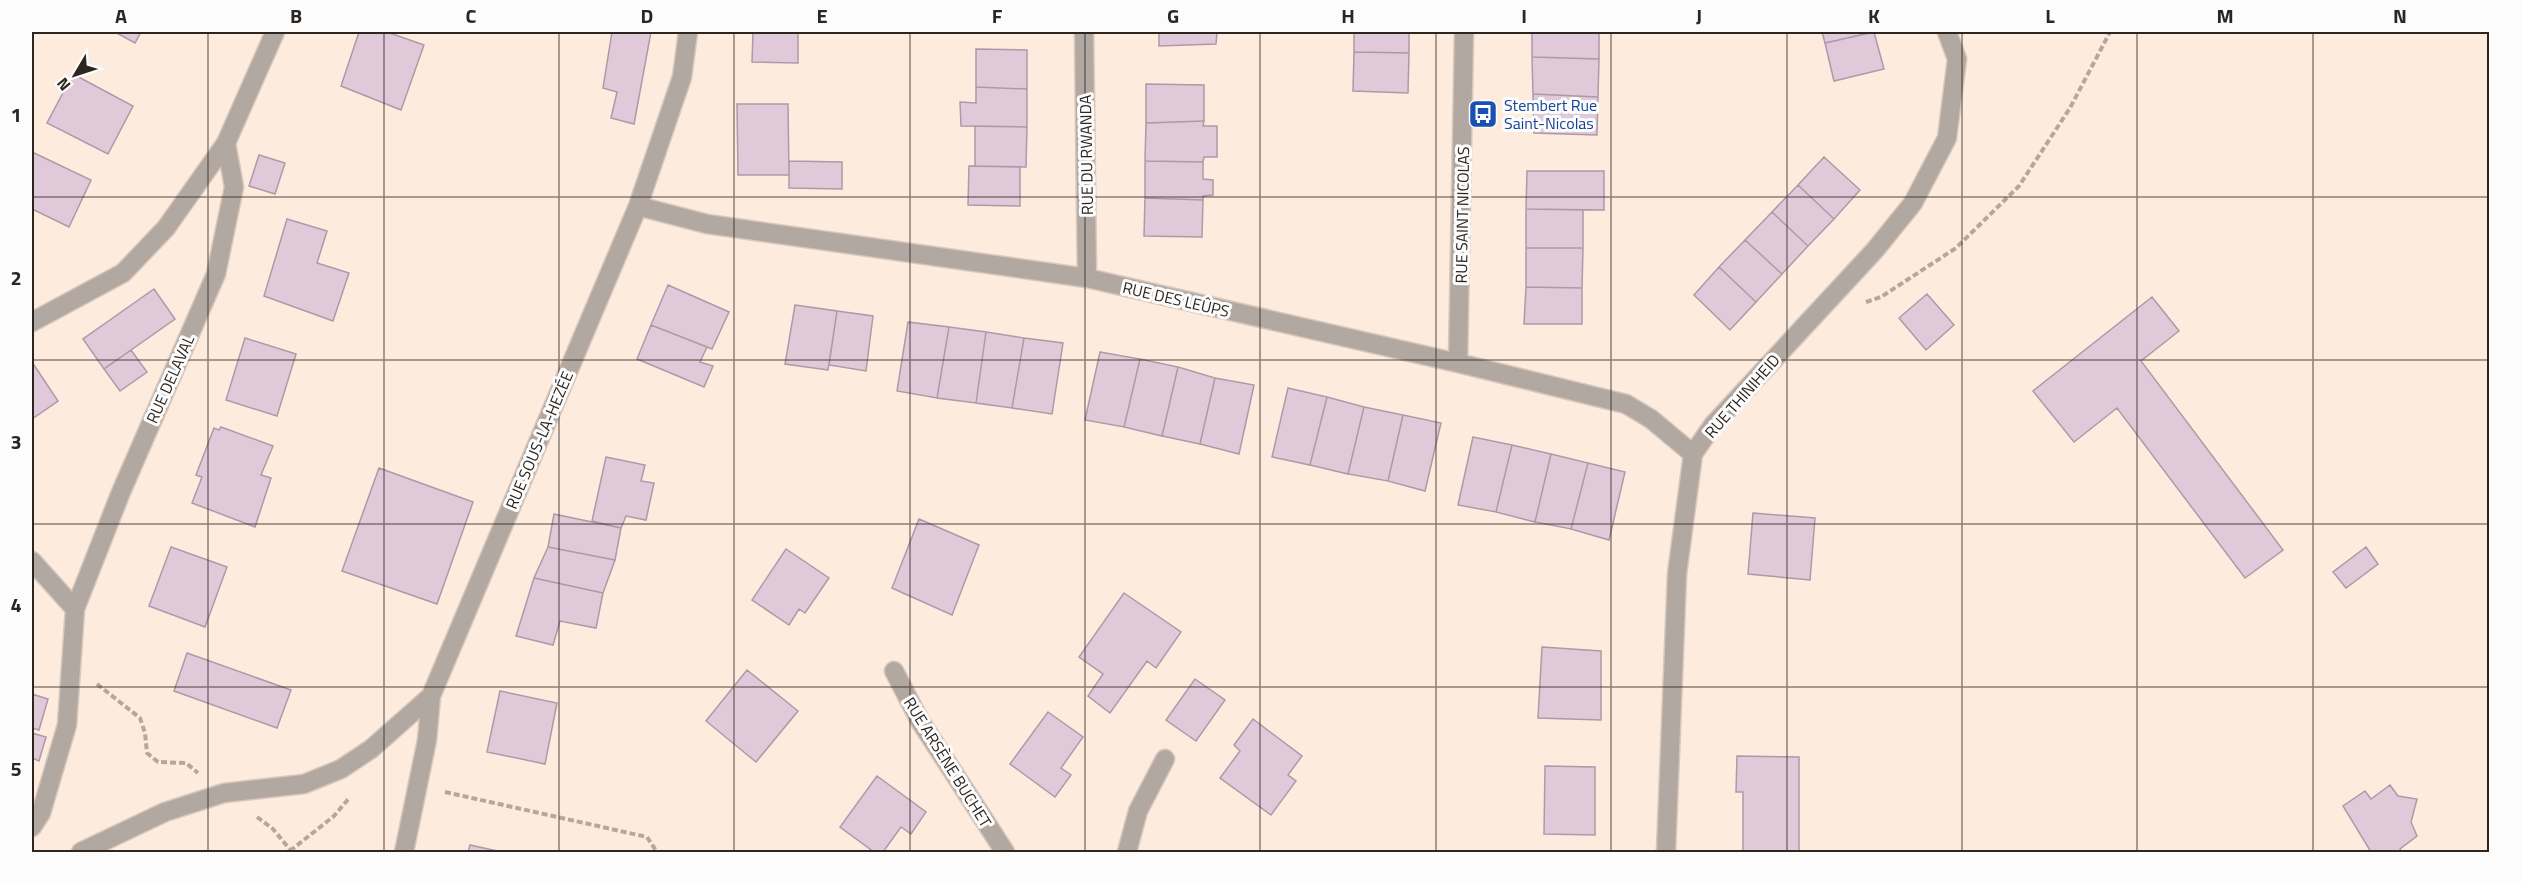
<svg xmlns="http://www.w3.org/2000/svg" width="2521" height="884" viewBox="0 0 2521 884" font-family="'Titillium Web',sans-serif">
<style>
.building{fill:#e0cada;stroke:#ad99a8;stroke-width:1.5}
.lines{fill:none;stroke-linecap:round;stroke-linejoin:round}
.minor-casing{stroke:#d8c7bc;stroke-width:21}
.path{stroke:#b6a79d;stroke-width:4;stroke-dasharray:6 3;stroke-linecap:butt}
.minor{stroke:#b1a9a1;stroke-width:18}
.grid{fill:none;stroke:#2d251f;stroke-width:1.5;stroke-opacity:0.55}
.labels{text-anchor:middle;stroke-width:6;stroke-linejoin:round;paint-order:stroke}
.transit-label{font-size:16px;fill:#164399;stroke:#fcfcfc;text-anchor:start}
.street-label{font-size:16px;fill:#2d251f;stroke:#fcfcfc}
.neatline{fill:none;stroke:#2d251f;stroke-width:2}
.grid-label{font-size:20px;text-anchor:middle;font-weight:bold;fill:#2d251f}
</style>
<rect width="100%" height="100%" fill="#fdebde"/>
<path class="building" d="M115 32H141L135 43Z
M359 32H387L424 45 401 110 341 86Z
M612 32H651L634 124 611 118 617 92 603 88Z
M753 32H798V63L752 62Z
M1159 32H1217L1216 44 1159 46Z
M1354 32H1409V53L1354 52Z
M1532 32H1599V59L1532 57Z
M1822 32H1874L1825 43Z
M1874 32 1884 69 1834 81 1825 43Z
M976 49 1027 50V89L976 87Z
M1354 52 1409 53 1408 93 1353 91Z
M1532 57 1599 59 1598 97 1533 94Z
M73 74 133 106 108 154 47 123Z
M1146 84 1204 85V121L1146 123Z
M976 87 1027 89V127L961 126 960 102 976 103Z
M1533 94 1598 97 1597 135 1534 133Z
M737 104H788L789 175H738Z
M1204 121 1203 126H1217V157H1204L1203 162 1145 161 1146 123Z
M975 126 1027 127 1026 167 975 166Z
M32 152 91 180 69 227 32 209Z
M259 155 285 163 275 194 249 186Z
M1824 157 1860 190 1834 219 1798 185Z
M789 161 842 162V189L789 188Z
M1145 161 1203 162V179L1213 180V195L1203 196V200L1145 198Z
M969 166 1020 167V206L968 205Z
M1527 171H1604V210L1526 209Z
M1798 185 1834 219 1808 246 1772 212Z
M1145 198 1203 200 1202 237 1144 236Z
M1526 209 1583 210V248H1526Z
M1772 212 1808 246 1782 274 1745 240Z
M287 219 327 231 317 263 349 273 333 321 264 296Z
M1745 240 1782 274 1756 302 1719 267Z
M1526 248H1583L1582 288 1526 287Z
M1719 267 1756 302 1730 330 1694 295Z
M668 285 729 312 712 349 651 325Z
M1526 287 1582 288V324H1524Z
M154 289 175 319 104 369 83 339Z
M1927 294 1954 325 1926 350 1899 318Z
M2152 297 2179 331 2141 361 2283 550 2245 578 2117 408 2074 442 2033 391Z
M795 305 837 311 828 370 785 364Z
M837 311 873 316 866 371 829 365Z
M908 322 949 327 937 398 897 391Z
M651 325 707 347 700 362 713 366 704 387 637 359Z
M949 327 986 332 976 403 937 398Z
M986 332 1024 338 1012 408 976 403Z
M245 338 296 354 277 416 226 400Z
M1024 338 1063 343 1052 414 1012 408Z
M131 350 147 372 120 391 104 369Z
M1100 352 1140 359 1124 427 1085 420Z
M1140 359 1178 367 1162 436 1124 427Z
M32 362 58 401 32 419Z
M1178 367 1215 378 1200 444 1162 436Z
M1215 378 1254 385 1239 454 1200 444Z
M1288 388 1327 397 1310 465 1272 457Z
M1327 397 1364 407 1348 474 1310 465Z
M1364 407 1403 415 1388 481 1348 474Z
M1403 415 1441 423 1425 491 1388 481Z
M221 427 273 446 261 475 271 478 255 527 192 503 202 477 196 475 214 428 219 430Z
M1473 437 1512 445 1496 512 1458 505Z
M1512 445 1551 454 1535 522 1496 512Z
M1551 454 1588 463 1571 529 1535 522Z
M606 457 645 465 641 481 654 483 646 520 626 516 621 528 592 521Z
M1588 463 1625 472 1609 540 1571 529Z
M379 468 473 502 437 604 342 571Z
M1753 513 1815 518 1810 580 1748 574Z
M554 514 621 528 615 560 548 547Z
M919 519 979 545 952 615 892 588Z
M171 547 227 567 205 627 149 606Z
M548 547 615 560 603 593 534 578Z
M2366 547 2378 564 2346 588 2333 572Z
M786 549 829 578 805 613 799 609 789 625 752 600Z
M534 578 603 593 596 628 560 621 553 645 516 636Z
M1124 593 1181 632 1156 668 1147 661 1110 713 1088 696 1103 674 1079 657Z
M1542 647 1601 651V720L1538 718Z
M187 653 291 690 277 728 174 691Z
M747 670 798 711 756 762 706 721Z
M1195 679 1225 700 1196 741 1166 720Z
M500 691 557 703 545 764 487 752Z
M32 694 48 699 39 730 32 728Z
M1048 712 1083 737 1061 768 1071 775 1055 797 1010 764Z
M1253 719 1302 756 1288 775 1296 781 1271 815 1220 778 1240 751 1234 745Z
M32 733 46 737 39 761 32 758Z
M1737 756 1799 757V852H1743V792H1736Z
M1545 766 1595 767V835L1544 834Z
M877 776 926 812 911 834 901 827 883 852H874L840 827Z
M2390 785 2398 796 2417 799 2411 822 2417 836 2400 849 2402 852H2371L2343 806 2365 791 2371 799Z
M470 845 502 852H468Z"/>
<g class="lines">
<g class="minor-casing">
<path id="minor" d="M1084 32 1087 278
M638 206 707 224 1087 278 1458 363 1626 404 1651 419 1693 454
M32 322 123 273 166 228 226 143 275 32
M1458 363 1464 32
M32 561 75 609
M894 671 920 721 1005 852
M32 827 41 813 67 725 75 609 121 492 216 274 234 187 226 143
M81 852 165 812 224 793 304 784 341 769 371 749 431 696
M404 852 427 740 431 696 638 206 682 77 688 32
M1127 852 1138 811 1165 759
M1666 852 1677 574 1693 454 1713 425 1875 250 1913 203 1947 138 1957 59 1947 32"/>
</g>
<path class="path" d="M1866 302 1881 297 1956 248 2019 186 2070 108 2110 32
M97 684 140 718 145 733 147 753 158 762 186 763 198 773
M445 792 647 837 657 852
M257 817 273 829 292 852
M290 851 334 816 350 797"/>
<use href="#minor" class="minor"/>
</g>
<path class="grid" d="M208 32V852M384 32V852M559 32V852M734 32V852M910 32V852M1085 32V852M1260 32V852M1436 32V852M1611 32V852M1787 32V852M1962 32V852M2137 32V852M2313 32V852M32 197H2490M32 360H2490M32 524H2490M32 687H2490"/>
<defs>
<g id="bus-square" transform="scale(1.5)"><rect x="-9" y="-9" width="18" height="18" rx="4" fill="#1a4fb4" stroke="#fcfcfc"/><path d="M-5-6H5V4H4V6H2V4H-2V6H-4V4H-5ZM-3.5-4V0h7V-4ZM-3.5 1.2v1.5H-2V1.2ZM2 1.2v1.5H3.5V1.2Z" fill="#fff"/></g>
</defs>
<g fill-rule="evenodd">
<use href="#bus-square" x="1483" y="114"/>
</g>
<g class="labels">
<g class="transit-label">
<text x="1504" y="111">Stembert Rue<tspan x="1504" dy="18">Saint-Nicolas</tspan></text>
</g>
<g class="street-label">
<text transform="translate(1086 155) rotate(-91)" y="6">RUE DU RWANDA</text>
<text transform="translate(1462 215) rotate(-89)" y="6">RUE SAINT NICOLAS</text>
<text transform="translate(1176 299) rotate(13)" y="6">RUE DES LEÛPS</text>
<text transform="translate(170 379) rotate(-66)" y="6">RUE DELAVAL</text>
<text transform="translate(1742 396) rotate(-49)" y="6">RUE THINIHEID</text>
<text transform="translate(539 440) rotate(-67)" y="6">RUE SOUS-LA-HEZÉE</text>
<text transform="translate(948 762) rotate(58)" y="6">RUE ARSÈNE BUCHET</text>
</g>
</g>
<rect width="2521" height="884" fill="none" stroke="#fcfcfc" stroke-width="66"/>
<g transform="translate(75 75) rotate(231)" stroke="#fcfcfc" stroke-width="4.5" paint-order="stroke">
<path d="M0-4.5L10 22L0 15L-10 22Z" fill="#2d251f"/>
<text y="-9" font-size="16" font-weight="bold" text-anchor="middle" fill="#2d251f">N</text>
</g>
<rect x="33" y="33" width="2455" height="818" class="neatline"/>
<g class="grid-label">
<text x="121" y="23">A</text>
<text x="296" y="23">B</text>
<text x="471" y="23">C</text>
<text x="647" y="23">D</text>
<text x="822" y="23">E</text>
<text x="997" y="23">F</text>
<text x="1173" y="23">G</text>
<text x="1348" y="23">H</text>
<text x="1524" y="23">I</text>
<text x="1699" y="23">J</text>
<text x="1874" y="23">K</text>
<text x="2050" y="23">L</text>
<text x="2225" y="23">M</text>
<text x="2400" y="23">N</text>
<text x="16" y="122">1</text>
<text x="16" y="285">2</text>
<text x="16" y="449">3</text>
<text x="16" y="612">4</text>
<text x="16" y="776">5</text>
</g>
</svg>
